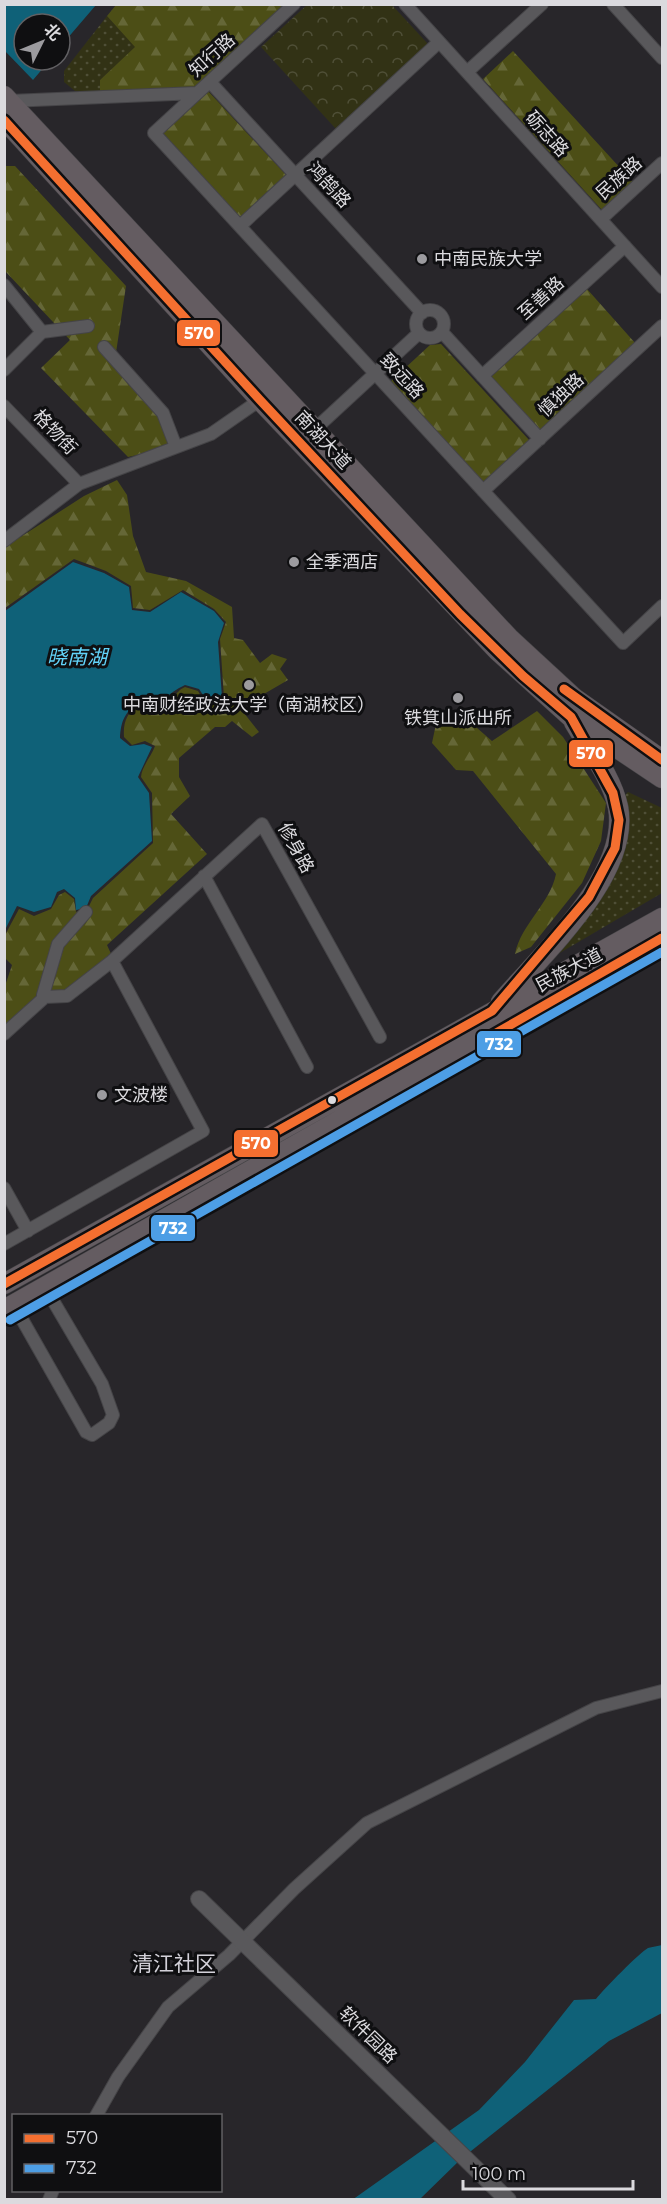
<svg xmlns="http://www.w3.org/2000/svg" width="667" height="2204" viewBox="0 0 667 2204" font-family="Montserrat,'Noto Sans SC',sans-serif">
<style>
.grass{fill:url(#grass-dots)}
.forest{fill:url(#forest-firs)}
.park{fill:url(#park-crowns)}
.water{fill:#0f6178}
.lines{fill:none;stroke-linecap:round;stroke-linejoin:round}
.minor-casing{stroke:#454447;stroke-width:14}
.secondary-casing{stroke:#454447;stroke-width:18}
.primary-casing{stroke:#454447;stroke-width:21}
.minor{stroke:#59585b;stroke-width:12}
.secondary{stroke:#59585b;stroke-width:16}
.primary{stroke:#645c61;stroke-width:20}
.bus-1-casing{stroke:#0f0f11;stroke-width:14}
.bus-2-casing{stroke:#0f0f11;stroke-width:14}
.bus-1{stroke:#f46f30;stroke-width:9}
.bus-2{stroke:#4d9ee5;stroke-width:9}
.poi-dot{fill:#9c9b9f;stroke:#0f0f11;stroke-width:2}
.bus-dot{fill:#dbdade;stroke:#0f0f11;stroke-width:2}
.labels{text-anchor:middle;stroke-width:6;stroke-linejoin:round;paint-order:stroke}
.street-label{font-size:18px;fill:#dbdade;stroke:#0f0f11}
.poi-label{font-size:18px;fill:#dbdade;stroke:#0f0f11;text-anchor:start}
.water-label{font-size:20px;font-style:italic;fill:#62d4fa;stroke:#0f0f11}
.quarter-label{font-size:21px;fill:#d3d1d9;stroke:#0f0f11}
.line-badge{stroke:#0f0f11;stroke-width:2}
.badge-label{font-size:16px;text-anchor:middle;font-weight:bold;fill:#fff}
</style>
<defs>
<pattern id="grass-dots" width="8" height="8" patternUnits="userSpaceOnUse" patternTransform="scale(1.5)"><rect width="8" height="8" fill="#323215"/><path d="M2 2h.1M6 6h.1" fill="none" stroke="#4f4f37" stroke-width="1.8" stroke-linecap="round"/></pattern>
<pattern id="forest-firs" width="22" height="20" patternUnits="userSpaceOnUse" patternTransform="scale(1.5)"><rect width="22" height="20" fill="#4c4e16"/><path d="M5 1l3.5 6h-7zM16 11l3.5 6h-7z" fill="#656737"/></pattern>
<pattern id="park-crowns" width="20" height="18" patternUnits="userSpaceOnUse" patternTransform="scale(1.5)"><rect width="20" height="18" fill="#323215"/><path d="M2 6a3 3 0 1 1 6 0M12 15a3 3 0 1 1 6 0" fill="none" stroke="#4f4f37"/></pattern>
</defs>
<rect width="100%" height="100%" fill="#28262a"/>
<path class="grass" d="M107 16 136 47 100 80V92L75 91 64 82V71Z
M628 792 662 808V893L558 954 584 917 624 796Z"/>
<path class="forest" d="M116 5H288L196 89 100 92V80L135 47 107 16Z
M513 51 633 182 602 210 483 79Z
M208 91 287 176 241 218 163 133Z
M5 166H15L126 286 114 366 163 413 178 446 128 457 41 368 70 340 5 271Z
M587 289 636 344 540 431 491 377Z
M441 344 530 441 484 484 390 382 430 345Z
M117 480 127 495 133 536 146 572 186 581 232 607 234 638 243 640 260 663 272 654 287 659 280 669 288 680 240 708 259 732 252 737 232 721 225 727H215L179 758V777L190 796 171 814 207 854 107 945 112 956 68 991 43 995 5 1030V986L12 965 5 958V935L19 909 34 916 51 909 59 895 65 892 74 899 76 912 88 908 93 898 153 843 152 793 141 777C142 766 151 757 155 746L145 741 132 745 124 737C123 721 127 714 139 704 150 705 164 706 173 697 178 693 178 690 185 687L198 691 205 703 224 698 220 639 226 622 214 609 183 590 150 610 133 608 131 586 106 571 74 559 5 608V547L84 496Z
M537 711 563 737 606 803 601 841 582 883 531 947 515 954C521 924 550 904 556 874L473 771 456 770 432 743 436 724 451 717 469 721 492 741Z"/>
<path class="park" d="M308 4 392 5 428 44 336 129 261 47Z"/>
<path class="water" d="M5 4H96V5L60 47V24H24V60H50L33 80 5 51Z
M73 562 104 573 129 587 132 610 150 612 181 592 214 611 224 623 218 642 222 697 207 701 199 689 185 685C163 695 167 705 138 702 125 713 121 720 120 738L130 746 144 744 152 747 138 777 149 793 152 841 91 896 86 908 76 910 75 898 64 889 57 892 51 907 34 912 17 906 5 930V611Z
M662 1945V2013L609 2041 461 2159 420 2199 352 2200 479 2110 525 2062 574 2000 596 1999C603 1990 640 1952 648 1948 652 1947 658 1946 662 1945Z"/>
<g class="lines">
<g class="minor-casing">
<path id="minor" d="M294 4 154 133 623 643 662 606
M405 4 662 287
M613 4 662 58
M467 72 542 4
M210 82 422 313
M10 101 197 93
M601 219 662 163
M240 226 439 42
M4 285 42 332
M416 324a14 14 0 1 1 28 0a14 14 0 1 1-28 0Z
M442 332 540 439
M104 347 163 413 176 447
M4 370 42 332 88 326
M482 376 625 246
M4 406 79 484
M314 430 419 333
M483 491 662 326
M4 541 79 484 211 434 260 400
M204 876 307 1067
M43 995 58 944 86 912
M4 1034 45 997 67 996 112 961 262 824 380 1037
M4 1188 28 1231
M4 1244 203 1131 112 961
M5 1304 23 1321 86 1432 92 1435 109 1423 113 1415 102 1384 45 1287
M96 2116 118 2077 168 2007 229 1955 294 1889 367 1823 596 1708 662 1691
M49 2200 53 2190"/>
</g>
<g class="secondary-casing">
<path id="secondary" d="M199 1899 508 2200"/>
</g>
<g class="primary-casing">
<path id="primary" d="M4 96 509 638 574 698 662 760
M4 119 260 400 498 651 571 717 662 778
M501 1002C541 955 631 875 618 807 612 778 589 748 574 722
M4 1284 662 918
M4 1310 662 938"/>
</g>
<use href="#minor" class="minor"/>
<use href="#secondary" class="secondary"/>
<use href="#primary" class="primary"/>
<g class="bus-1-casing">
<path id="bus-1" d="M4 120 260 400 460 614 523 676 571 717 613 793 619 820 615 848 589 897 492 1011 4 1284
M564 689 662 760
M484 1040 662 938"/>
</g>
<g class="bus-2-casing">
<path id="bus-2" d="M10 1320 662 952"/>
</g>
<use href="#bus-1" class="bus-1"/>
<use href="#bus-2" class="bus-2"/>
</g>
<g class="poi-dot">
<circle cx="422" cy="259" r="6"/>
<circle cx="294" cy="562" r="6"/>
<circle cx="249" cy="685" r="6"/>
<circle cx="458" cy="698" r="6"/>
<circle cx="102" cy="1095" r="6"/>
</g>
<circle class="bus-dot" cx="332" cy="1100" r="5"/>
<g class="labels">
<g class="street-label">
<text transform="translate(212 55) rotate(-42)" y="6">知行路</text>
<text transform="translate(547 134) rotate(48)" y="6">砺志路</text>
<text transform="translate(619 178) rotate(-42)" y="6">民族路</text>
<text transform="translate(329 185) rotate(47)" y="6">鸿鹄路</text>
<text transform="translate(541 298) rotate(-42)" y="6">至善路</text>
<text transform="translate(402 376) rotate(47)" y="6">致远路</text>
<text transform="translate(561 395) rotate(-43)" y="6">慎独路</text>
<text transform="translate(55 432) rotate(46)" y="6">格物街</text>
<text transform="translate(323 440) rotate(47)" y="6">南湖大道</text>
<text transform="translate(296 848) rotate(61)" y="6">修身路</text>
<text transform="translate(569 970) rotate(-28)" y="6">民族大道</text>
<text transform="translate(368 2035) rotate(44)" y="6">软件园路</text>
</g>
<g class="poi-label">
<text x="434" y="265">中南民族大学</text>
<text x="306" y="568">全季酒店</text>
<text x="249" y="711" text-anchor="middle">中南财经政法大学（南湖校区）</text>
<text x="458" y="724" text-anchor="middle">铁箕山派出所</text>
<text x="114" y="1101">文波楼</text>
</g>
<g class="water-label">
<text x="77" y="664">晓南湖</text>
</g>
<g class="quarter-label">
<text x="174" y="1971">清江社区</text>
</g>
</g>
<g class="line-badge">
<rect x="176" y="319" width="45" height="28" rx="6" fill="#f46f30"/>
<rect x="568" y="739" width="46" height="29" rx="6" fill="#f46f30"/>
<rect x="476" y="1030" width="46" height="28" rx="6" fill="#4d9ee5"/>
<rect x="233" y="1129" width="46" height="29" rx="6" fill="#f46f30"/>
<rect x="150" y="1214" width="46" height="28" rx="6" fill="#4d9ee5"/>
</g>
<g class="badge-label">
<text x="199" y="339">570</text>
<text x="591" y="759">570</text>
<text x="499" y="1050">732</text>
<text x="256" y="1149">570</text>
<text x="173" y="1234">732</text>
</g>
<rect width="667" height="2204" fill="none" stroke="#dbdade" stroke-width="12"/>
<rect x="12" y="2114" width="210" height="78" fill="#0f0f11" stroke="#616063" stroke-width="1.5"/>
<rect x="24" y="2134" width="30" height="9" fill="#f46f30" stroke="#616063" stroke-width="1.5"/>
<text x="66" y="2144" font-size="18" fill="#dbdade">570</text>
<rect x="24" y="2164" width="30" height="9" fill="#4d9ee5" stroke="#616063" stroke-width="1.5"/>
<text x="66" y="2174" font-size="18" fill="#dbdade">732</text>
<g transform="translate(42 42) rotate(47)"><circle r="28" fill="#0f0f11" stroke="#616063" stroke-width="1.5"/>
<path d="M0-4.5L10 22L0 15L-10 22Z" fill="#9c9b9f"/>
<text y="-9" font-size="16" font-weight="bold" text-anchor="middle" fill="#dbdade">北</text>
</g>
<path d="M463 2180v9h170v-9" fill="none" stroke="#dbdade" stroke-width="3"/>
<text x="472" y="2180" font-size="18" fill="#dbdade" stroke="#0f0f11" stroke-width="4.5" paint-order="stroke">100 m</text>
</svg>
